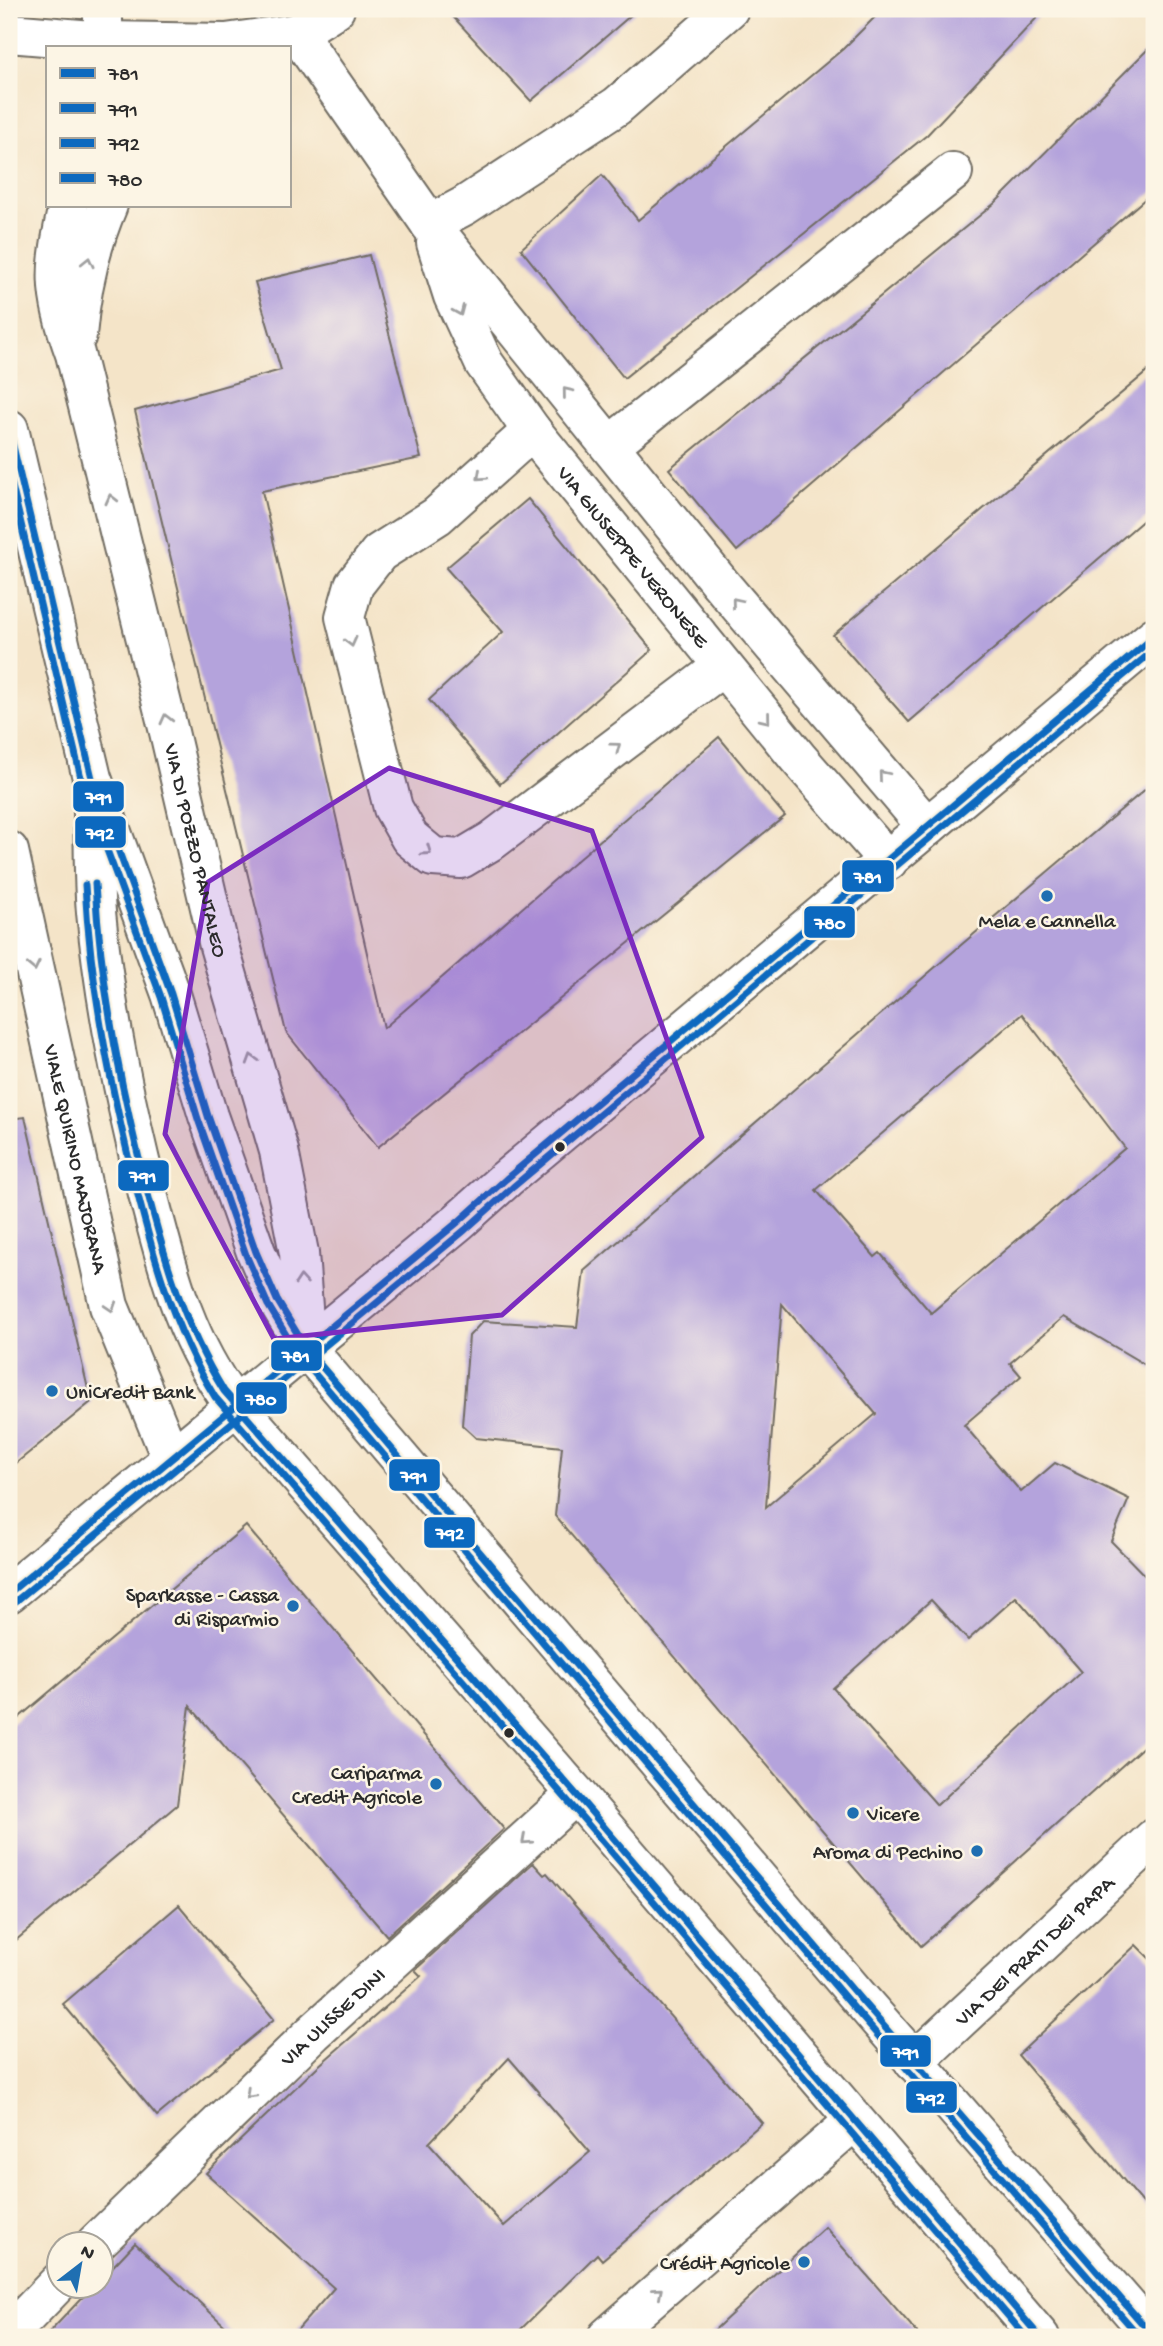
<svg xmlns="http://www.w3.org/2000/svg" width="1163" height="2346" viewBox="0 0 1163 2346" font-family="'Gochi Hand',sans-serif">
<style>
.building{fill:#b4a3dc;fill-rule:evenodd}
.lines{fill:none;stroke-linecap:round;stroke-linejoin:round}
.minor-casing{stroke:#716c62;stroke-width:42}
.major-casing{stroke:#716c62;stroke-width:42}
.minor{stroke:#fff;stroke-width:38}
.major{stroke:#fff;stroke-width:38}
.bus-1-casing{stroke:#fcf5e5;stroke-width:12}
.bus-2-casing{stroke:#fcf5e5;stroke-width:12}
.bus-3-casing{stroke:#fcf5e5;stroke-width:12}
.bus-4-casing{stroke:#fcf5e5;stroke-width:12}
.bus-1{stroke:#0c69bf;stroke-width:7}
.bus-2{stroke:#0c69bf;stroke-width:7}
.bus-3{stroke:#0c69bf;stroke-width:7}
.bus-4{stroke:#0c69bf;stroke-width:7}
.oneway{stroke:#a0a0a0}
.marked{fill:#7b2cbf;fill-opacity:0.2;stroke:#7b2cbf;stroke-width:5;stroke-linejoin:round}
.poi-dot{fill:#1f6fb2;stroke:#fcf5e5;stroke-width:2.5}
.bus-dot{fill:#2b2b2b;stroke:#fcf5e5;stroke-width:2.5}
.labels{text-anchor:middle;stroke-width:5;stroke-linejoin:round;paint-order:stroke}
.street-label{font-size:21px;fill:#2b2b2b;stroke:#fcf5e5}
.poi-label{font-size:21px;fill:#2b2b2b;stroke:#fcf5e5;text-anchor:end}
.line-badge{stroke:#fcf5e5;stroke-width:2.5}
.badge-label{font-size:19px;text-anchor:middle;font-weight:bold;fill:#fff}
</style>
<rect width="100%" height="100%" fill="#fcf5e5"/>
<filter id="ink" filterUnits="userSpaceOnUse"><feTurbulence type="fractalNoise" baseFrequency=".0143" numOctaves="2"/><feDisplacementMap in="SourceGraphic" scale="14" xChannelSelector="R" yChannelSelector="G"/><feConvolveMatrix kernelMatrix="1 2 1 2 8 2 1 2 1" color-interpolation-filters="sRGB"/></filter>
<filter id="wash" filterUnits="userSpaceOnUse"><feTurbulence type="fractalNoise" baseFrequency=".00686" numOctaves="4" result="noise"/><feDisplacementMap in="SourceGraphic" scale="28" xChannelSelector="R" yChannelSelector="G"/><feGaussianBlur stdDeviation="1.57" result="paint"/><feColorMatrix in="noise" values="0 0 0 0 0 0 0 0 0 0 0 0 0 0 0 0 0 1.4 0 .05"/><feComposite in="paint" operator="in"/></filter>
<g filter="url(#wash)">
<rect width="100%" height="100%" fill="#f4e4c8"/>
<g id="blocks">
<path class="building" d="M446 9H638L531 101Z
M883 9H1045L927 135 624 378 521 249 602 175 638 220 843 49Z
M1154 43V191L737 551 669 469 995 203Z
M369 255 421 458 262 491 384 1028 719 737 785 816 378 1147 286 1032 135 411 281 370 255 282Z
M1154 366V511L909 722 833 635Z
M528 499 652 650 500 784 429 700 503 632 446 568Z
M1154 782V1370L1064 1317 1010 1363 1021 1376 964 1425 1021 1492 1055 1463 1129 1499 1111 1541 1154 1585V1737L921 1946 555 1516 562 1447 476 1438 462 1425 469 1336 483 1321 577 1327 584 1271 961 945ZM1022 1014 1125 1148 931 1313 880 1253 875 1257 816 1190ZM782 1304 876 1414 766 1507ZM1016 1597 1081 1672 937 1805 833 1688 931 1600 968 1640Z
M25 1117 91 1402 9 1469V1119Z
M246 1526 504 1829 387 1936 190 1706 177 1805 9 1946V1726Z
M533 1863 544 1875 547 1873 762 2123 602 2260 597 2254 513 2337H291L334 2288 206 2173 316 2068 421 1976 415 1970ZM509 2058 590 2152 504 2226 429 2143Z
M179 1905 274 2019 157 2116 63 2004Z
M1136 1945 1154 1963V2216L1018 2055Z
M825 2227 921 2337H707Z
M135 2243 237 2337H45L93 2286H102V2278Z"/>
</g>
</g>
<g filter="url(#ink)">
<use href="#blocks" fill-opacity="0" stroke="#716c62" stroke-width="2"/>
<g class="lines">
<g class="minor-casing">
<g id="minor">
<path d="M103 47V9"/>
<path d="M272 47 297 33 430 224 720 583 927 827"/>
<path id="s1" d="M68 205C54 271 52 289 75 354L169 732 219 946 279 1151 299 1253 306 1348"/>
<path d="M430 224 464 206 617 106 729 9"/>
<path id="s2" d="M436 243 453 296 484 363 532 431 798 758 888 861"/>
<path d="M77 335C81 289 90 247 108 205"/>
<path d="M532 431 437 516 379 553 354 585 345 617 393 808 410 838 433 857 461 859 493 840 722 667"/>
<path d="M610 445 953 172"/>
<path id="s3" d="M9 851 109 1306 171 1458"/>
<path id="s4" d="M914 2062 1154 1838"/>
<path id="s5" d="M95 2244 313 2033 576 1794"/>
<path d="M9 2334 60 2281"/>
<path d="M607 2337 854 2121"/>
</g>
</g>
<g class="major-casing">
<path id="major" d="M9 33 104 41 226 43 297 33 335 9
M9 429 92 778 171 994 208 1116 256 1252 277 1300 306 1348 862 2001 1154 2337
M93 812C94 845 93 879 96 912 105 1008 125 1101 148 1194 166 1264 183 1332 224 1391L576 1794 1040 2337
M9 1593 458 1222 506 1179 1154 637"/>
</g>
<use href="#minor" class="minor"/>
<use href="#major" class="major"/>
<g class="bus-1-casing">
<path id="bus-1" d="M9 1593 458 1222 506 1179 1154 637"/>
</g>
<g class="bus-2-casing">
<path id="bus-2" d="M9 429 92 778 171 994 208 1116 256 1252 277 1300 306 1348 862 2001 1154 2337
M95 884C100 980 118 1074 141 1167 161 1246 181 1322 224 1391L576 1794 1040 2337"/>
</g>
<g class="bus-3-casing">
<path id="bus-3" d="M9 473 82 782 161 997 198 1119 246 1255 268 1305 297 1353 854 2008 1140 2337
M85 885C90 981 108 1074 131 1168 151 1248 171 1326 215 1397L568 1801 1026 2337"/>
</g>
<g class="bus-4-casing">
<path id="bus-4" d="M16 1601 465 1230 513 1187 1154 650"/>
</g>
<use href="#bus-1" class="bus-1"/>
<use href="#bus-2" class="bus-2"/>
<use href="#bus-3" class="bus-3"/>
<use href="#bus-4" class="bus-4"/>
</g>
<defs><path id="oneway-chevron" d="M-2-3.5L2.5 0L-2 3.5" fill="none" stroke-width="1.6" stroke-linecap="round" stroke-linejoin="round" transform="scale(1.75)"/></defs>
<g class="oneway">
<use href="#oneway-chevron" transform="translate(88 262) rotate(-77)"/>
<use href="#oneway-chevron" transform="translate(459 311) rotate(67)"/>
<use href="#oneway-chevron" transform="translate(567 392) rotate(-129)"/>
<use href="#oneway-chevron" transform="translate(481 476) rotate(138)"/>
<use href="#oneway-chevron" transform="translate(111 499) rotate(-104)"/>
<use href="#oneway-chevron" transform="translate(736 602) rotate(-130)"/>
<use href="#oneway-chevron" transform="translate(351 642) rotate(76)"/>
<use href="#oneway-chevron" transform="translate(166 719) rotate(-104)"/>
<use href="#oneway-chevron" transform="translate(766 719) rotate(51)"/>
<use href="#oneway-chevron" transform="translate(616 747) rotate(-37)"/>
<use href="#oneway-chevron" transform="translate(883 775) rotate(-130)"/>
<use href="#oneway-chevron" transform="translate(427 851) rotate(35)"/>
<use href="#oneway-chevron" transform="translate(34 966) rotate(78)"/>
<use href="#oneway-chevron" transform="translate(252 1059) rotate(-107)"/>
<use href="#oneway-chevron" transform="translate(301 1280) rotate(-94)"/>
<use href="#oneway-chevron" transform="translate(111 1307) rotate(72)"/>
<use href="#oneway-chevron" transform="translate(526 1840) rotate(138)"/>
<use href="#oneway-chevron" transform="translate(250 2094) rotate(136)"/>
<use href="#oneway-chevron" transform="translate(658 2292) rotate(-41)"/>
</g>
</g>
<path class="marked" d="M389 768 592 831 702 1137 502 1315 274 1339 165 1134 208 882Z"/>
<g class="poi-dot">
<circle cx="1047" cy="896" r="7"/>
<circle cx="52" cy="1391" r="7"/>
<circle cx="293" cy="1606" r="7"/>
<circle cx="436" cy="1784" r="7"/>
<circle cx="853" cy="1813" r="7"/>
<circle cx="977" cy="1851" r="7"/>
<circle cx="804" cy="2262" r="7"/>
</g>
<g class="bus-dot">
<circle cx="560" cy="1147" r="6"/>
<circle cx="509" cy="1733" r="6"/>
</g>
<g class="labels">
<g class="street-label">
<text dy="7" stroke="none"><textPath href="#s2" startOffset="374">VIA GIUSEPPE VERONESE</textPath></text>
<text dy="7" stroke="none"><textPath href="#s1" startOffset="663">VIA DI POZZO PANTALEO</textPath></text>
<text dy="7" stroke="none"><textPath href="#s3" startOffset="315">VIALE QUIRINO MAJORANA</textPath></text>
<text dy="7" stroke="none"><textPath href="#s4" startOffset="164">VIA DEI PRATI DEI PAPA</textPath></text>
<text dy="7" stroke="none"><textPath href="#s5" startOffset="329">VIA ULISSE DINI</textPath></text>
</g>
<g class="poi-label">
<text x="1047" y="927" text-anchor="middle">Mela e Cannella</text>
<text x="66" y="1398" text-anchor="start">UniCredit Bank</text>
<text x="279" y="1601">Sparkasse - Cassa<tspan x="279" dy="24">di Risparmio</tspan></text>
<text x="422" y="1779">Cariparma<tspan x="422" dy="24">Credit Agricole</tspan></text>
<text x="867" y="1820" text-anchor="start">Vicere</text>
<text x="963" y="1858">Aroma di Pechino</text>
<text x="790" y="2269">Crédit Agricole</text>
</g>
</g>
<g class="line-badge">
<rect x="72" y="780" width="53" height="33" rx="7" fill="#0c69bf"/>
<rect x="74" y="815" width="53" height="34" rx="7" fill="#0c69bf"/>
<rect x="841" y="859" width="54" height="34" rx="7" fill="#0c69bf"/>
<rect x="803" y="905" width="53" height="34" rx="7" fill="#0c69bf"/>
<rect x="117" y="1159" width="53" height="33" rx="7" fill="#0c69bf"/>
<rect x="270" y="1339" width="53" height="33" rx="7" fill="#0c69bf"/>
<rect x="235" y="1381" width="53" height="34" rx="7" fill="#0c69bf"/>
<rect x="388" y="1458" width="53" height="34" rx="7" fill="#0c69bf"/>
<rect x="423" y="1516" width="53" height="33" rx="7" fill="#0c69bf"/>
<rect x="879" y="2034" width="53" height="34" rx="7" fill="#0c69bf"/>
<rect x="905" y="2080" width="53" height="34" rx="7" fill="#0c69bf"/>
</g>
<g class="badge-label">
<text x="99" y="803">791</text>
<text x="100" y="839">792</text>
<text x="868" y="883">781</text>
<text x="830" y="929">780</text>
<text x="143" y="1182">791</text>
<text x="296" y="1362">781</text>
<text x="261" y="1405">780</text>
<text x="414" y="1482">791</text>
<text x="450" y="1539">792</text>
<text x="906" y="2058">791</text>
<text x="931" y="2104">792</text>
</g>
<rect width="1163" height="2346" fill="none" stroke="#fcf5e5" stroke-width="35"/>
<rect x="46" y="46" width="245" height="161" fill="#fcf5e5" stroke="#a8a49b" stroke-width="2"/>
<rect x="60" y="68" width="35" height="10" fill="#0c69bf" stroke="#a8a49b" stroke-width="2"/>
<text x="108" y="80" font-size="21" fill="#2b2b2b">781</text>
<rect x="60" y="103" width="35" height="10" fill="#0c69bf" stroke="#a8a49b" stroke-width="2"/>
<text x="108" y="116" font-size="21" fill="#2b2b2b">791</text>
<rect x="60" y="138" width="35" height="10" fill="#0c69bf" stroke="#a8a49b" stroke-width="2"/>
<text x="108" y="150" font-size="21" fill="#2b2b2b">792</text>
<rect x="60" y="173" width="35" height="10" fill="#0c69bf" stroke="#a8a49b" stroke-width="2"/>
<text x="108" y="186" font-size="21" fill="#2b2b2b">780</text>
<g transform="translate(80 2265) rotate(31)"><circle r="33" fill="#fcf5e5" stroke="#a8a49b" stroke-width="2"/>
<path d="M0-5L12 26L0 18L-12 26Z" fill="#1f6fb2"/>
<text y="-10" font-size="19" font-weight="bold" text-anchor="middle" fill="#2b2b2b">N</text>
</g>
</svg>
